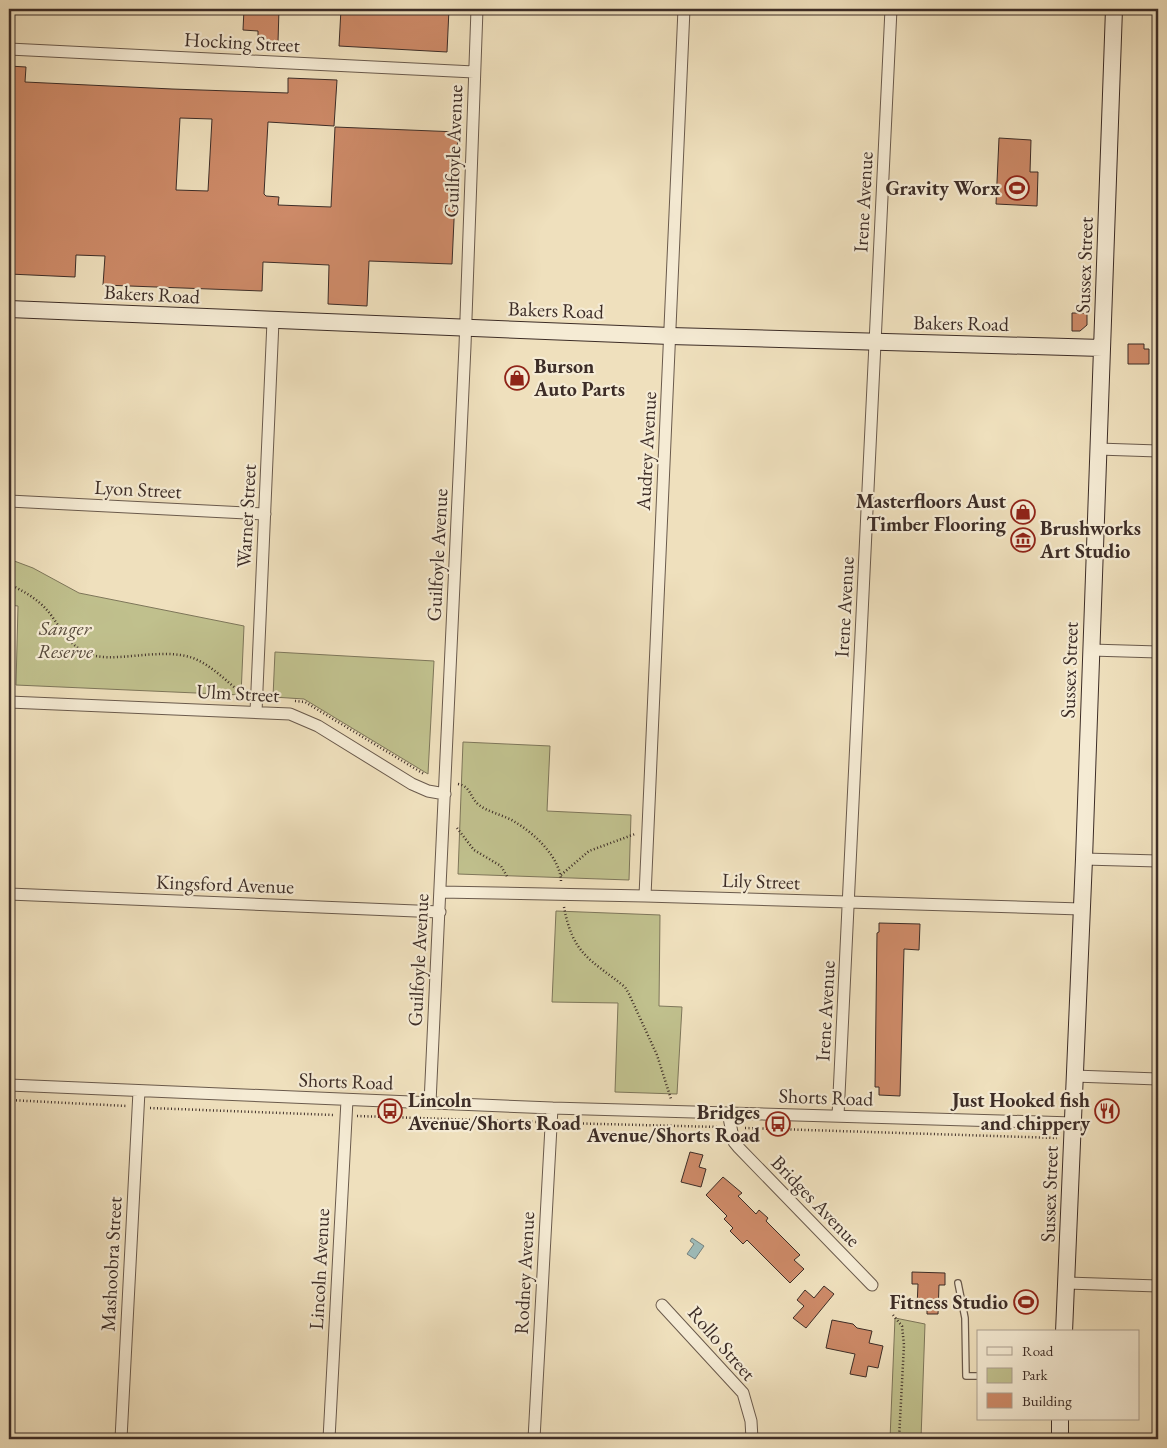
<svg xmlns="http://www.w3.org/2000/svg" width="1167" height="1448" viewBox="0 0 1167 1448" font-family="'EB Garamond',serif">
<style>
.green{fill:#c0c08d;stroke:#7e765a}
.water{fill:#9dbbb9;stroke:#77827f}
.building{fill:#cd8a68;stroke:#3d2d27;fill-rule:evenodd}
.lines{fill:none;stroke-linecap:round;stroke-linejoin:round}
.lane-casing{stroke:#6a5a4c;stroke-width:8}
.street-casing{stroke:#6a5a4c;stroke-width:13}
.secondary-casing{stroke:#3d2d27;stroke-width:18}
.path{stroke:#3d2d27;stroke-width:2.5;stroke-dasharray:1 2.5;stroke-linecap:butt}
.lane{stroke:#f5ebd4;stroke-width:5.5}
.street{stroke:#f5ebd4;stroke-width:11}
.secondary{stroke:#f5ebd4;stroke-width:16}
.labels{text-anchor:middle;stroke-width:4.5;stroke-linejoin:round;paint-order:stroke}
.street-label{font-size:20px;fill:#3d2d27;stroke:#f5ebd4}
.poi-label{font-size:20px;font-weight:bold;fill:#3d2d27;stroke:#f5ebd4;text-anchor:end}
.park-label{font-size:20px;font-style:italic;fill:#574a3b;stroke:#f5ebd4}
</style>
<rect width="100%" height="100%" fill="#efe0bd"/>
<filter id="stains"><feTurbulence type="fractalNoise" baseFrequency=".004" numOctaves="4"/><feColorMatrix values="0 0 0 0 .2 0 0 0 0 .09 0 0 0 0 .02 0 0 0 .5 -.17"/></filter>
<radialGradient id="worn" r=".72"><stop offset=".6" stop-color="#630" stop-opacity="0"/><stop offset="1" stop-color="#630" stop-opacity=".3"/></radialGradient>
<path class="green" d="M9 559 33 568 79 593 244 626 241 695 16 685 18 606 9 605Z
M275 652 434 661 428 774 304 699 273 697Z
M463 742 550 746 547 811 631 815 629 880 458 874Z
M556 911 660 915 659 1006 682 1007 677 1094 615 1092 618 1003 552 1002Z
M895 1318 925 1324 921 1439H890Z"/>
<path class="water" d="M692 1238 704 1246 695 1259 687 1254 694 1244 690 1241Z"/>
<path class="building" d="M244 9H279L278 42 258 41V31L243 30Z
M341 9H449L447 52 339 46Z
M9 66 26 67 25 82 172 89 288 93V78L337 80 334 126 268 122 264 194 266 196 279 197 278 205 331 207 335 127 458 132 452 264 369 261 367 306 328 304 329 265 263 262 262 291 103 285 105 256 76 255 75 277 9 274ZM180 118 212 119 208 191 176 190Z
M999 138 1031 140 1030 172H1038L1037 206 996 204Z
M1072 313H1087V325L1080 331H1072Z
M1128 344H1144V349H1149V364H1128Z
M879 923 920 924 919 950 904 949 900 1096 879 1095V1087H875L877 933 879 932Z
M690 1152 703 1155 699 1167 706 1169 701 1187 681 1182Z
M723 1177 742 1193 738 1196 756 1214 759 1210 768 1218 766 1221 800 1255 794 1260 804 1269 790 1283 747 1240 743 1244 730 1231 733 1228 724 1219 727 1216 706 1195Z
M912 1272 945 1273V1285H939L938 1314H927V1308L917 1307 918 1284H912Z
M824 1286 834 1294 806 1328 793 1318 804 1306 797 1300 805 1290 814 1298Z
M832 1320 853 1324 857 1328 872 1331 869 1343 883 1346 878 1368 868 1366 866 1377 850 1374 855 1354 826 1348Z"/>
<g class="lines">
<g class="lane-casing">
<path id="lane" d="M958 1283 965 1318 966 1376H978"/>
</g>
<g class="street-casing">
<path id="street" d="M9 49 474 72
M1098 449 1158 451
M9 501 265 514
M1091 650 1158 652
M9 702 290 714 318 726 412 784 428 791 445 794
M256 712 273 321
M1084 859 1158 861
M440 892 645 896 1081 909
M9 894 440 912
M645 896 684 9
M1074 1076 1158 1079
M9 1085 552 1108 1073 1123
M430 1103 465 346 477 9
M728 1113 734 1142 739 1148 872 1285
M838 1116 891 9
M1067 1283 1158 1286
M662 1305 743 1393 751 1421 752 1439
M121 1439 139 1091
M329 1439 347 1100
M534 1439 552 1108"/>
</g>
<g class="secondary-casing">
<path id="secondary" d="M9 309 670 336 1102 348
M1064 1332 1084 859 1114 9
M1060 1439V1419"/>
</g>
<path class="path" d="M9 584C25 592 40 600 51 615 61 629 68 643 84 652 110 666 158 646 193 658 213 666 228 683 245 696
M295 701 305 702 424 774
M458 784C471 786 470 798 479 805 490 813 504 815 515 822 534 833 561 858 561 882
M457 828 474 850 501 866 508 878
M561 875 589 851 635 834
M564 907C573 955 590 959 625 987L629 994 657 1055 671 1099
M9 1100 127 1106
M150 1108 334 1115
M357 1116 539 1122
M562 1123 719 1127
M745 1128 1057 1138
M893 1315 902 1326 904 1345 899 1439"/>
<use href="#lane" class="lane"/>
<use href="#street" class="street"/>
<use href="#secondary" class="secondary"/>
</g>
<defs>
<g id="stadium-ring" transform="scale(1.25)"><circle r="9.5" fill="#f5ebd4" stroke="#8f2418" stroke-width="1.5"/><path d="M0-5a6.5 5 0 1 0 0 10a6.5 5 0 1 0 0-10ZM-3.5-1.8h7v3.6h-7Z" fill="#8f2418"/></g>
<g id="shop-ring" transform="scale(1.25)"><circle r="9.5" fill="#f5ebd4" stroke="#8f2418" stroke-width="1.5"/><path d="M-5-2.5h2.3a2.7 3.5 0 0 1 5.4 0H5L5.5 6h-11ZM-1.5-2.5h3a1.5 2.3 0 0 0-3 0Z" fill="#8f2418"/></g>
<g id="museum-ring" transform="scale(1.25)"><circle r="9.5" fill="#f5ebd4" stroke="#8f2418" stroke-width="1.5"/><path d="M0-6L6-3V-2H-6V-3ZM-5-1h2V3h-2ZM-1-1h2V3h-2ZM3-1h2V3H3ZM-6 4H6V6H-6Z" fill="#8f2418"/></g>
<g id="bus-ring" transform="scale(1.25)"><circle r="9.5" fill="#f5ebd4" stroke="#8f2418" stroke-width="1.5"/><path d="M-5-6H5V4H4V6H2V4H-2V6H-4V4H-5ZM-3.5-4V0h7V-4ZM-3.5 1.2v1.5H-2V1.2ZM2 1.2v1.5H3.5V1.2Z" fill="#8f2418"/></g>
<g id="restaurant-ring" transform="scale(1.25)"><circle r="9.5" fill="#f5ebd4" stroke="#8f2418" stroke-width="1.5"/><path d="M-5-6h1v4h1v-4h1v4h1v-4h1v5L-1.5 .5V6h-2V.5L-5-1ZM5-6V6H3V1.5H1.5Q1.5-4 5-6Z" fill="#8f2418"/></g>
</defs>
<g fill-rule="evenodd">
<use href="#stadium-ring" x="1017" y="188"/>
<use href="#shop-ring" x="517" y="378"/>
<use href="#shop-ring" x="1023" y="512"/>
<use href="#museum-ring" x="1023" y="540"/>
<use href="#bus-ring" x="390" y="1111"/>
<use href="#restaurant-ring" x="1107" y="1111"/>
<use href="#bus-ring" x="778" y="1124"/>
<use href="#stadium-ring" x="1026" y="1302"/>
</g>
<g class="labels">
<g class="street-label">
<text transform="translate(242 42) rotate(3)" y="7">Hocking Street</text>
<text transform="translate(453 151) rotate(-88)" y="7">Guilfoyle Avenue</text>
<text transform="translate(863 202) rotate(-87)" y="7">Irene Avenue</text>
<text transform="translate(1084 265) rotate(-88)" y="7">Sussex Street</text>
<text transform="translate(152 294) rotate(3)" y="7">Bakers Road</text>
<text transform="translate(556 310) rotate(2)" y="7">Bakers Road</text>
<text transform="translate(961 323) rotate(1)" y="7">Bakers Road</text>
<text transform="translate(646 451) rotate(-87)" y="7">Audrey Avenue</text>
<text transform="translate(138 489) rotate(3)" y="7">Lyon Street</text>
<text transform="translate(246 516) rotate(-87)" y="7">Warner Street</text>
<text transform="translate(437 555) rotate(-87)" y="7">Guilfoyle Avenue</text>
<text transform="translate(844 607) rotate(-87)" y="7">Irene Avenue</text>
<text transform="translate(1069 670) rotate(-88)" y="7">Sussex Street</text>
<text transform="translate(238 693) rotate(3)" y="7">Ulm Street</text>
<text transform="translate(761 881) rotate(2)" y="7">Lily Street</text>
<text transform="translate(225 884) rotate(2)" y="7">Kingsford Avenue</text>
<text transform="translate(418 960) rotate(-87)" y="7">Guilfoyle Avenue</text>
<text transform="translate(825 1011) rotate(-87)" y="7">Irene Avenue</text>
<text transform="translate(346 1081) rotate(2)" y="7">Shorts Road</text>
<text transform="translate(826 1097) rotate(2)" y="7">Shorts Road</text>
<text transform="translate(1049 1194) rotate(-88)" y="7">Sussex Street</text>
<text transform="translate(816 1201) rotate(46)" y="7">Bridges Avenue</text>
<text transform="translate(111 1264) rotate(-87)" y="7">Mashoobra Street</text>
<text transform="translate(319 1269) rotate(-87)" y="7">Lincoln Avenue</text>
<text transform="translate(524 1273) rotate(-87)" y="7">Rodney Avenue</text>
<text transform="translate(722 1343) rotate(49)" y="7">Rollo Street</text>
</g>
<g class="poi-label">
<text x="1000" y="195">Gravity Worx</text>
<text x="534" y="373" text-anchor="start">Burson<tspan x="534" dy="23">Auto Parts</tspan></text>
<text x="1006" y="508">Masterfloors Aust<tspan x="1006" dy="23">Timber Flooring</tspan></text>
<text x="1040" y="535" text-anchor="start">Brushworks<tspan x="1040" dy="23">Art Studio</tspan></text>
<text x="408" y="1107" text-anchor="start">Lincoln<tspan x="408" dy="23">Avenue/Shorts Road</tspan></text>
<text x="1090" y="1107">Just Hooked fish<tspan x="1090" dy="23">and chippery</tspan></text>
<text x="760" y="1119">Bridges<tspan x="760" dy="23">Avenue/Shorts Road</tspan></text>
<text x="1008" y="1309">Fitness Studio</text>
</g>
<g class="park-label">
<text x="65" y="635">Sanger<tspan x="65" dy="23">Reserve</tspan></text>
</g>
</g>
<rect width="1167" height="1448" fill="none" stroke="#efe0bd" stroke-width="30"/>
<rect x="10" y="10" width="1147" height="1428" fill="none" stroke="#3d2d27" stroke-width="2.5"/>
<rect x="15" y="15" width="1137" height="1418" fill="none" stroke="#3d2d27"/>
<rect x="977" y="1330" width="162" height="90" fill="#f5ebd4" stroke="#ab9f8f"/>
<rect x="987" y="1347" width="25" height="8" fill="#f5ebd4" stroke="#ab9f8f"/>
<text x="1022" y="1356" font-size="15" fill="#3d2d27">Road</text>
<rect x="987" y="1368" width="25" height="15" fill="#c0c08d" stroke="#ab9f8f"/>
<text x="1022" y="1380" font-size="15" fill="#3d2d27">Park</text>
<rect x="987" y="1393" width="25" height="15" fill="#cd8a68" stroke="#ab9f8f"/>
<text x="1022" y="1406" font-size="15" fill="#3d2d27">Building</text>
<rect width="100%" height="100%" filter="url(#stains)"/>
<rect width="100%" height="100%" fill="url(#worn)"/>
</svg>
